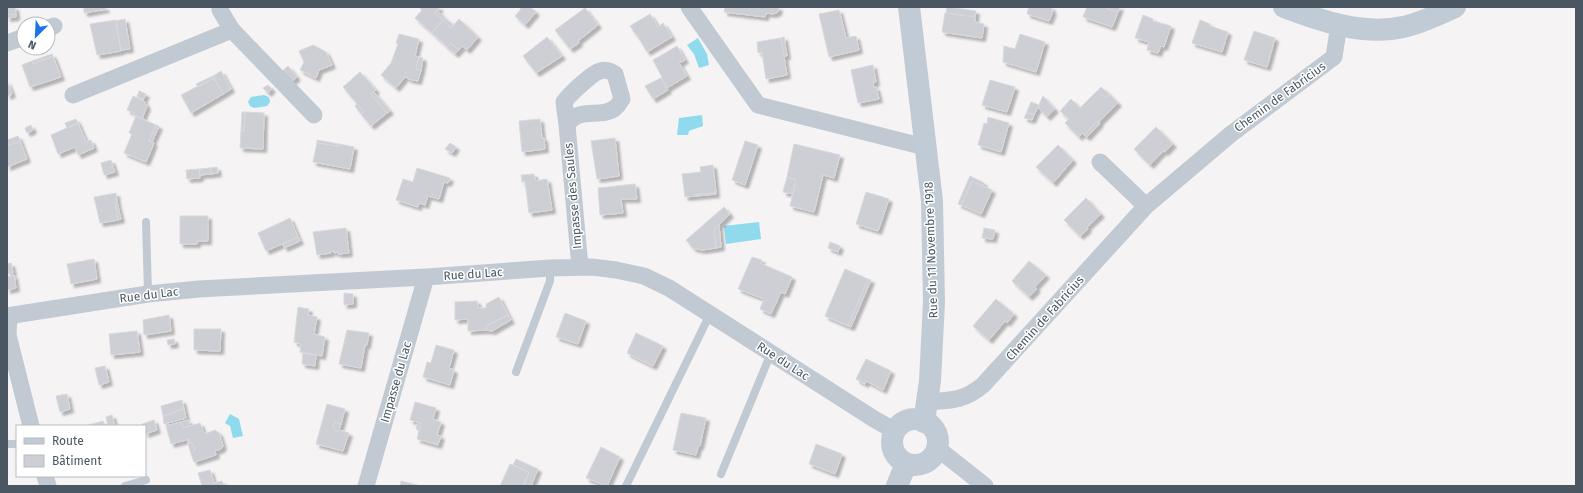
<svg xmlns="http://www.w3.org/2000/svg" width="1583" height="493" viewBox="0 0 1583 493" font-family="'Fira Sans',sans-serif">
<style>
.water{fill:#90daee}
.building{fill:#cdcfd5;stroke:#d7d9de;filter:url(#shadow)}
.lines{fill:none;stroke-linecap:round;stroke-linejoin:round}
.lane{stroke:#c1cad2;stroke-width:8}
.street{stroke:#c1cad2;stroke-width:17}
.secondary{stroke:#c1cbd6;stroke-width:22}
.labels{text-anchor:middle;stroke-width:3;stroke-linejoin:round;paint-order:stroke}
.street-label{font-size:12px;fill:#4a5661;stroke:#fff}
</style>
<defs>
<filter id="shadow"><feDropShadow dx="3.5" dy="3.5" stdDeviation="1" flood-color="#0004"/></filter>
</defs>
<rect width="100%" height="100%" fill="#f5f3f3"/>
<path class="water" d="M698 38 707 54 709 65 699 68 694 54 687 45Z
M264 95C268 96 270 98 270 102L267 106 254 108 250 106 248 102 251 97Z
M702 115 703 126 689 131 688 135H677L679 118Z
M759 222 761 239 726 244 724 226Z
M230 414 239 419 243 436 233 438 230 426 225 423Z"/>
<path class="building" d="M7 7H15L16 14 7 15Z
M84 7H105L106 9 84 13Z
M419 7H440L435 13 443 20 432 33 415 18 422 10Z
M519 7H530L536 12 525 25 515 16 521 9Z
M725 7H779L778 12 773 14 766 13 765 17 724 12Z
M947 7 976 11 975 17 946 13Z
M1029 7H1052L1051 11H1053L1049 21 1027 14Z
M1087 7H1103L1118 12 1112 27 1083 17Z
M1103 7H1120L1118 12Z
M585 8 598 25 578 41 579 43 570 49 555 30Z
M437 10 445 18 443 20 435 13Z
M839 10 846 38 856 36 859 50 829 57 819 14Z
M945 13 975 17V22L984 24 982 38 942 32Z
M16 14V17L7 18V15Z
M650 14 658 27 663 23 672 37 647 52 637 35H636L630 26Z
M1143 15 1153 19V21L1171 26 1164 47 1161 46 1158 53 1147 50 1149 42 1135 38Z
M445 18 453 25 451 28 443 20Z
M125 19 130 49 121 50 116 21Z
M459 19 478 37 467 50 462 46 459 50 451 43 447 47 432 33 443 20 451 28Z
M116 20 121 51 97 55 90 24Z
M1200 20 1210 24V26L1228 32 1222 52 1192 43Z
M1254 31 1275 38 1267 67 1244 60Z
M399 34 419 39 415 56 419 57 416 69 421 70 418 81 408 79 406 76 396 88 381 75 391 63 398 44 396 43Z
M1020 34 1045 42 1036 72 1003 62 1004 46 1015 49Z
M547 37 562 56 536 73 523 56Z
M784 37 787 56H784L781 38Z
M781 38 787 75 766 79 762 52 758 53 757 42Z
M451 43 459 50 455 54 447 47Z
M313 45 326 52 332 65 319 70 316 78 300 70 304 62 299 51Z
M677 46 685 60 679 63 687 76 667 88 661 78 662 77 653 60Z
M52 54 53 56 33 64 32 61Z
M53 56 61 77 30 87 22 65 32 61 33 64Z
M419 57 423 58 421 70 416 69Z
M873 65 876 82 873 83 874 88 876 87 879 99 858 103 851 70Z
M288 66 297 77 290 83 280 73Z
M221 71 231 89 223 94 213 76Z
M360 72 376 90 371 94 387 113 371 126 361 114 364 112 343 87Z
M213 76 214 78 198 87 196 84Z
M214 78 223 94 191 113 181 95Z
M661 78 668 90 653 99 645 86Z
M990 80 1015 87 1007 112 982 105Z
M7 81 12 94 7 96Z
M268 85 272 89 268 93 263 88Z
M1101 87 1109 94 1106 98 1098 90Z
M1098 90 1106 98 1109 94 1118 103 1099 122 1097 121 1084 135 1082 133 1079 137 1065 123 1069 119 1060 111 1071 99 1080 108Z
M139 91 146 94 143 100 137 97Z
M374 92 380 99 390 111 387 113 377 101 371 94Z
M133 96 144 101 147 106 142 119 133 115 134 113 127 110Z
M1043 96 1055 109 1047 117 1038 107Z
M1031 102 1039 105 1034 115 1027 112Z
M357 104 364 112 361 114 355 106Z
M242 112H245L244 131H241Z
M245 112 264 113 263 149 240 148 241 131H244Z
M1027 112 1034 115 1032 120 1024 118Z
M136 116 156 125 149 141 154 143 146 162 124 153 132 134 129 133Z
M988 117 1009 123 1001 152 978 145 984 123 987 124Z
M76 119 78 124 67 128 65 123Z
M540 119 542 138H544L545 149 522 152 519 121Z
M1097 121 1100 123 1087 137 1084 135Z
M78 123 86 142 91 140 94 148 78 155 75 147 58 154 51 135Z
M31 125 33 130 27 133 25 128Z
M156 125 159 126 152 142 149 141Z
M1156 127 1173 144 1165 152 1163 151 1150 165 1134 149Z
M18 136 20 141 7 146V140Z
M615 138 619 176 597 179 591 141Z
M317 140 339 144 338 146 317 143Z
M20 141 27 159 7 167V146Z
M745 141 758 145 745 185 732 180Z
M317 143 338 146 339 144 354 147 350 169 313 162Z
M450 143 456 147 452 153 445 149Z
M794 144 840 155 834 178 823 175 814 212 790 206 796 180 787 177Z
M1058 145 1073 160 1053 183 1036 167Z
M111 160 115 172 104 175 101 163Z
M713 165 716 193 696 194V196L685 197 682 174 701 172 700 167Z
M217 167 218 173 211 174 210 168Z
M210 168 211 174 200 175 199 169Z
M417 168 450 178 448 183 444 182 439 199 428 196 425 205 419 203 418 207 396 200 403 179 413 182Z
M199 169 200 178 187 179 186 170Z
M534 174 535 181 547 179 552 210 529 213 525 181 522 182 521 175Z
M970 176 984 183 983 186 972 181 961 205 958 204Z
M787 177 796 180 793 194 783 192Z
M972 181 992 190 981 214 961 205Z
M635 184 637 199H621L623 213 600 215 598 188Z
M866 192 889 199 878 231 856 224Z
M116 193 117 202 115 203 118 220 100 223 94 197Z
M716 193V194L696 196V194Z
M1086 198 1101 214 1087 227 1088 229 1080 236 1064 220Z
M117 202 121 219 118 220 115 203Z
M724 207 730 214 714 230 716 248 702 250 693 248 686 240Z
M180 216H208V241H197V244H180Z
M290 218 298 237 266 251 258 233Z
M719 225 721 247 716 248 714 230Z
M346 228 349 253 338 254V252L334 253V251L330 252 331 253 317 255 313 232Z
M984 228 995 230 993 239 982 238Z
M298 237 300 241 284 248 283 244Z
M830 242 840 246 838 252 828 248Z
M752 257 762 260 760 263 792 277 785 294 781 292 771 314 760 309 764 299 738 289Z
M94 259 97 279 71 284 67 264Z
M1029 261 1046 275 1035 287 1037 289 1029 297 1012 281Z
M11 263 13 273 7 274V264Z
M845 269 868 279 848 326 825 316Z
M14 275 16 288 7 290V277Z
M868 279 871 280 851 327 848 326Z
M344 293 353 294V304L344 305Z
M499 297 508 315 486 326V330L468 331V319L455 320V302L477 301 478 308H486V304Z
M996 299 1014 314 1007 323 1005 321 989 340 973 326Z
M298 307 309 309 308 315 317 317 314 334 325 337 322 356 300 352 301 344 294 342Z
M565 313 586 321 578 344 556 337Z
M169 315 171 331 144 335 143 320Z
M508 315 511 320 492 331 486 330V326Z
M194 329H221L220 351 194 350Z
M347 330 369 333 367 345H365L361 368 339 364Z
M137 331 140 352 111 355 109 334Z
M636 333 663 346 653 366 627 353Z
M174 339 175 344 168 345 167 340Z
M436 345 454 350 449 368 454 370 450 385 423 377 427 362 431 363Z
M303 353 316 355 315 366 302 364Z
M866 359 891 371 883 390 866 381 865 384 856 379Z
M105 366 109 382 99 385 95 368Z
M67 394 70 409 60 412 56 396Z
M182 400 184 409 163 416 161 406Z
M415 402 436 408 433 419 441 422 437 435 441 436 438 445 417 439 421 423 410 420Z
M327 404 345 409 341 424 335 422 333 427 337 432 339 430 349 433 343 451 316 444Z
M184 409 186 418 164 424 163 416Z
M681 413 706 418 700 446 698 447 696 455 673 450Z
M112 415 115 426H108L106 417Z
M154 420 157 430 145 434V426H142V424Z
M188 420 190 426 183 428 181 422Z
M103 421 105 426H85Z
M181 422 183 428 200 423 203 431 205 434 215 430 219 433 223 446 221 449 215 451 216 455 194 462 191 454 195 450 193 444 190 443 189 439 171 444 166 426Z
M335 422 341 424 339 430 337 432 333 427Z
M418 422 421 423 419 431 416 429Z
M187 439H189L190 443 193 444 195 450 191 454Z
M816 444 842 454 835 474 809 464Z
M601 447 620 457 607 486 586 478Z
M516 459 538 469 531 486 524 485 529 472 513 465Z
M510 464 529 472 523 486H500Z
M210 470 214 483 222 481 224 486H202L198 473Z
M401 481 417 485 420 486H400Z"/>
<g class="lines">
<path class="lane" d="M146 222 148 294
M516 372 550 281V268
M7 444H17
M721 474 771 353
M125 486 146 480
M626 486 710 314"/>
<path class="street" d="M220 7V10L232 30 314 115
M689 7 758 105 925 147
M48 28 54 26
M7 43 24 37
M73 95 232 30
M567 125 564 102C569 95 592 73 600 71 606 69 610 71 615 74L622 99C620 101 619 105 616 107 603 120 578 105 567 125L580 267
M1100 162 1146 206
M7 316 148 294 199 289 426 277 550 268 592 267 616 270 644 276 669 288 874 419 895 431
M9 316 8 335 31 426
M927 402C951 400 964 401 983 385L1146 206 1231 134 1334 57 1339 24
M937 448 985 486
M45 476 48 486
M366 486 426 277"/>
<path class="secondary" d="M909 7 932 201 934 302 930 381 924 422
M1284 7C1321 21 1364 36 1403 27 1419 24 1440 14 1455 7
M892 442a23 23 0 1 1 46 0a23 23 0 1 1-46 0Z
M897 486 906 464"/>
</g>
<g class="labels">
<g class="street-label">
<text transform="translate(1280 97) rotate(-36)" y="4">Chemin de Fabricius</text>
<text transform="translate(573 196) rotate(-95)" y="4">Impasse des Saules</text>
<text transform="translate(931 250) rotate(-92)" y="4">Rue du 11 Novembre 1918</text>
<text transform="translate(473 274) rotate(-4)" y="4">Rue du Lac</text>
<text transform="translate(149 295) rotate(-7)" y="4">Rue du Lac</text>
<text transform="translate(1045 318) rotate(-48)" y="4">Chemin de Fabricius</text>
<text transform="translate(783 361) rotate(33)" y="4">Rue du Lac</text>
<text transform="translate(396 382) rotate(-74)" y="4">Impasse du Lac</text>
</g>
</g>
<rect width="1583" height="493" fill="none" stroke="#4a5661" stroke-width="16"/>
<rect x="16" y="425" width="130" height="52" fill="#ffffff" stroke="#b7bbc0"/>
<rect x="24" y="438" width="20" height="6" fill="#c1cbd6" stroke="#b7bbc0"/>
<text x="52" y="445" font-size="12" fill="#4a5661">Route</text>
<rect x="24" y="455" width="20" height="12" fill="#cdcfd5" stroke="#b7bbc0"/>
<text x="52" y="465" font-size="12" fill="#4a5661">Bâtiment</text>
<g transform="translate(36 36) rotate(204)"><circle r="19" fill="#ffffff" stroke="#b7bbc0"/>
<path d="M0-3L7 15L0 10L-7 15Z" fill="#1a73e8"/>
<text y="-6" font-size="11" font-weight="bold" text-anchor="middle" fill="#4a5661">N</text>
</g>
</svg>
